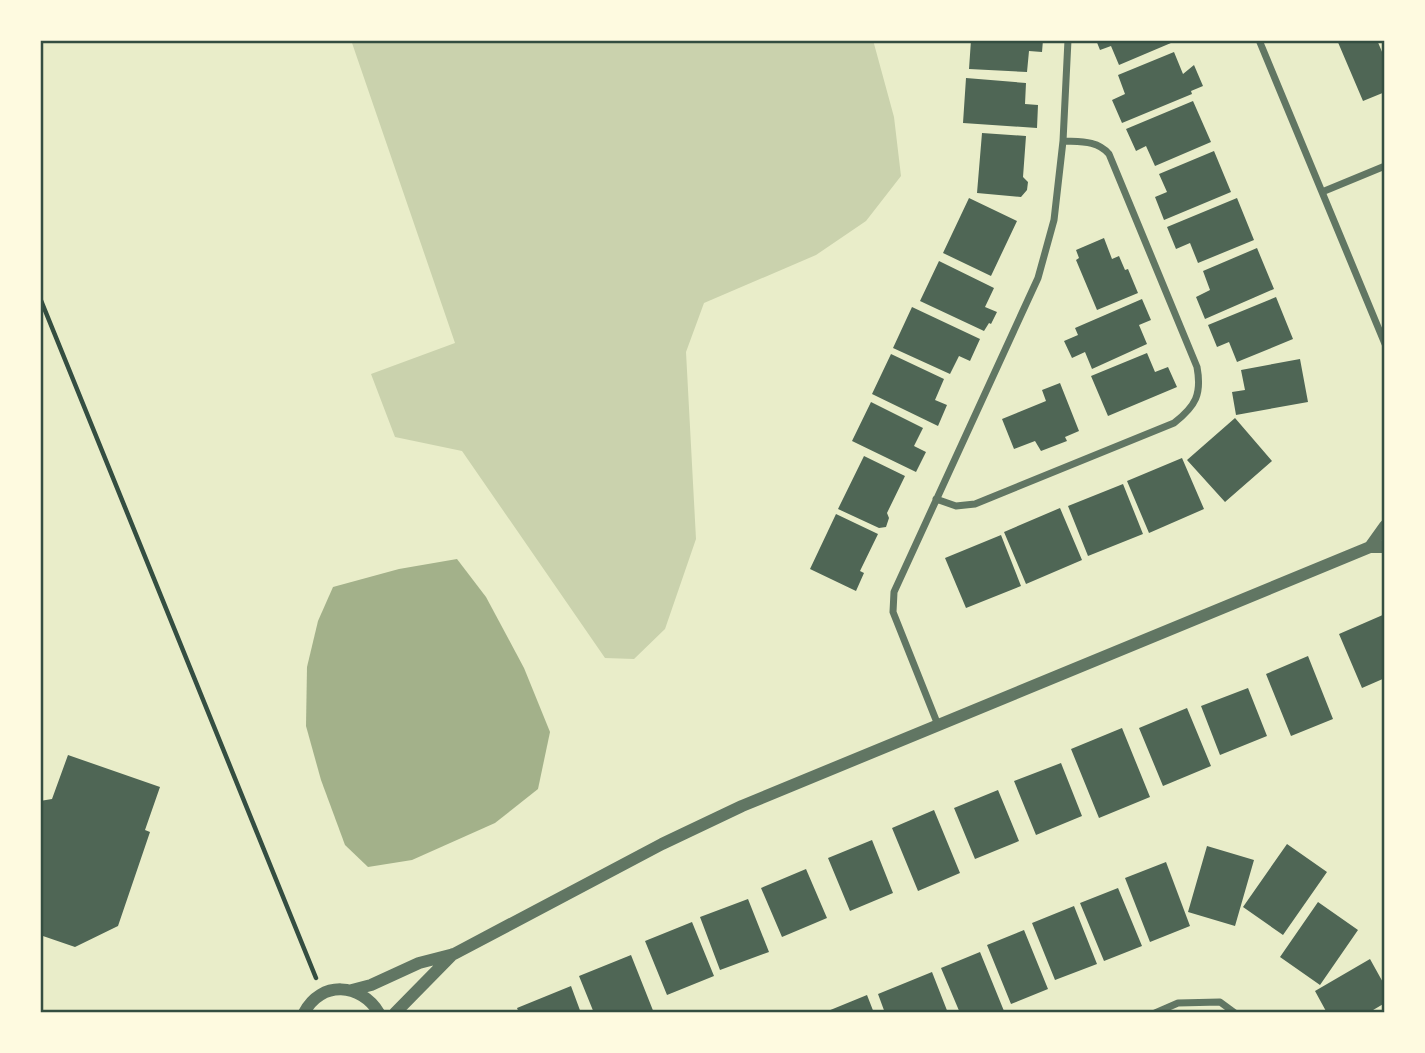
<svg xmlns="http://www.w3.org/2000/svg" width="1425" height="1053" viewBox="0 0 1425 1053" font-family="'PT Sans',sans-serif">
<style>
.green{fill:#cad2ad}
.water{fill:#a3b18a}
.building{fill:#4f6655}
.lines{fill:none;stroke-linecap:round;stroke-linejoin:round}
.path{stroke:#344e41;stroke-width:4.5}
.minor{stroke:#617663;stroke-width:7}
.tertiary{stroke:#617663;stroke-width:12}
.neatline{fill:none;stroke:#344e41;stroke-width:2.5}
</style>
<rect width="100%" height="100%" fill="#e9edc9"/>
<path class="green" d="M351 40H873L894 117 901 176 866 221 816 255 704 303 686 352 696 539 665 629 634 659 605 658 462 451 395 437 371 374 455 343Z"/>
<path class="water" d="M457 559 486 597 524 668 550 732 538 789 495 823 412 860 368 867 345 845 321 780 306 726 307 667 318 621 333 587 399 569Z"/>
<path class="building" d="M971 40H1043L1042 52 1029 51 1027 72 969 69Z
M1096 40H1178L1119 65 1111 46 1100 50Z
M1337 40H1377L1385 59V92L1363 101Z
M1174 52 1183 74 1194 65 1203 86 1191 91 1192 94 1122 123 1112 100 1125 94 1118 75Z
M966 78 1026 83 1025 104 1038 105 1037 128 963 123Z
M1193 101 1211 142 1155 166 1146 146 1136 151 1126 129Z
M982 133 1026 136 1023 177 1028 182 1027 190 1021 197 977 193Z
M1214 151 1231 192 1164 220 1155 197 1167 192 1159 174Z
M969 198 1017 221 991 276 943 253Z
M1237 198 1254 240 1198 263 1190 243 1176 249 1167 227Z
M1104 238 1112 259 1119 256 1125 270 1128 269 1138 293 1097 310 1076 260 1079 258 1076 250Z
M1257 248 1274 289 1205 319 1196 297 1210 290 1203 271Z
M939 261 994 288 985 307 997 312 991 324 989 323 984 331 920 301Z
M1276 297 1293 339 1237 362 1229 342 1217 347 1208 325Z
M1142 299 1151 320 1139 325 1147 344 1092 369 1085 352 1072 358 1064 341 1078 335 1075 328Z
M912 307 980 339 970 361 959 356 950 374 893 348Z
M1147 353 1155 372 1168 367 1177 387 1108 416 1091 376Z
M891 354 944 379 935 400 947 405 938 426 872 394Z
M1300 359 1308 402 1236 415 1232 392 1245 390 1241 370Z
M1060 383 1079 431 1065 437 1067 441 1041 451 1035 441 1014 449 1002 419 1046 401 1042 390Z
M871 402 923 428 914 446 926 452 916 472 852 441Z
M1235 418 1272 461 1225 502 1187 460Z
M864 456 905 476 887 513 889 518 886 527 879 528 838 509Z
M1182 458 1204 509 1149 533 1127 481Z
M1123 484 1143 534 1088 556 1068 506Z
M1060 508 1082 560 1026 584 1004 532Z
M836 514 878 534 860 571 864 573 856 591 810 569Z
M1001 535 1021 586 966 608 945 558Z
M1385 614V678L1362 688 1339 634Z
M1308 656 1333 719 1291 736 1266 674Z
M1248 688 1267 736 1220 755 1201 706Z
M1187 708 1211 766 1163 786 1139 728Z
M1122 728 1150 797 1099 818 1071 749Z
M68 755 160 787 145 830 150 832 118 926 75 947 40 935V801L52 799Z
M1061 763 1082 816 1036 835 1014 781Z
M998 790 1019 841 975 859 954 808Z
M934 810 960 873 918 891 892 828Z
M872 840 893 893 850 911 828 858Z
M1287 844 1327 872 1283 935 1243 907Z
M1207 846 1254 860 1235 926 1188 912Z
M1166 862 1190 926 1150 942 1125 878Z
M806 869 827 918 782 937 761 888Z
M1118 888 1142 946 1104 961 1080 903Z
M748 899 769 952 720 970 700 917Z
M1318 902 1358 930 1320 985 1280 957Z
M1074 906 1097 964 1055 980 1032 923Z
M692 922 714 976 667 995 645 941Z
M1024 930 1048 989 1011 1004 987 945Z
M980 952 1004 1011 960 1013 941 968Z
M631 955 654 1013H594L579 976Z
M1370 959 1385 986V1003L1368 1013H1327L1315 991Z
M932 972 948 1013H885L878 994Z
M571 986 581 1013H519L517 1008Z
M867 995 874 1013H823Z"/>
<g class="lines">
<path class="path" d="M40 298 316 978"/>
<path class="minor" d="M1259 40 1385 344
M1322 192 1385 166
M936 499 956 506 975 504 1174 423C1196 406 1202 394 1197 367L1109 154C1097 140 1080 142 1063 141
M938 725 893 612 894 592 1038 278 1054 220 1063 141 1068 40
M1155 1013 1178 1003 1220 1002 1235 1013"/>
<path class="tertiary" d="M1370 547 1385 526
M352 990 371 985 419 963 454 954 662 844 742 806 1370 547H1385
M304 1013C321 980 361 983 379 1013
M395 1013 453 954"/>
</g>
<rect width="1425" height="1053" fill="none" stroke="#fefae0" stroke-width="84"/>
<rect x="42" y="42" width="1341" height="969" class="neatline"/>
</svg>
